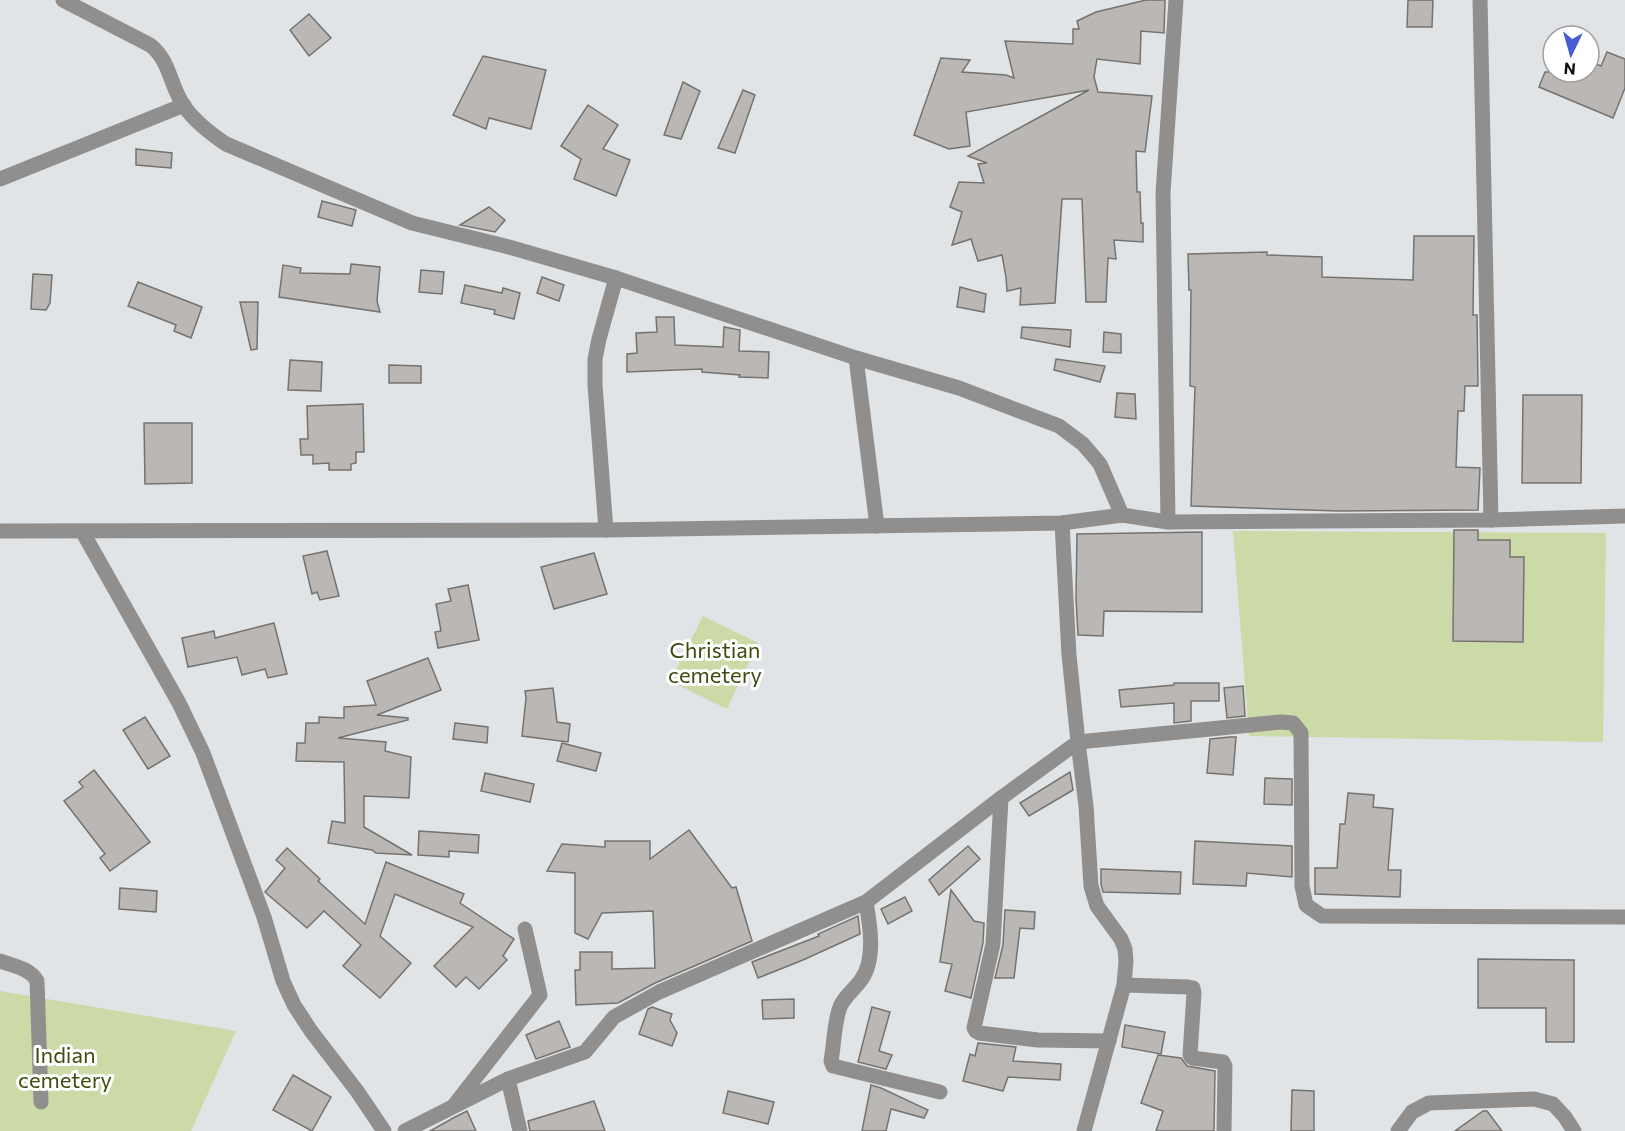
<svg xmlns="http://www.w3.org/2000/svg" width="1625" height="1131" font-family="Commissioner,sans-serif">
<style>
.green{fill:#cbdaa6}
.building{fill:#bab7b4;stroke:#757370;stroke-width:1.5}
.lines{fill:none;stroke-linecap:round;stroke-linejoin:round}
.minor{stroke:#908f8e;stroke-width:15}
.labels{text-anchor:middle;dominant-baseline:central;stroke-width:6;stroke-linejoin:round;paint-order:stroke}
.park-label{font-size:22px;fill:#3e4b0f;stroke:#fff}
</style>
<rect width="100%" height="100%" fill="#e1e4e7"/>
<g class="green">
<polygon points="1233,531 1606,533 1603,742 1249,736"/>
<polygon points="703,616 758,643 727,709 670,681"/>
<polygon points="0,991 236,1031 191,1131 0,1131"/>
</g>
<g class="building">
<polygon points="1146,0 1165,0 1164,33 1141,31 1140,64 1097,59 1094,77 1098,92 1152,96 1145,152 1136,151 1137,192 1140,192 1141,223 1143,223 1143,242 1114,240 1116,259 1108,258 1106,302 1086,302 1082,199 1062,199 1055,303 1020,305 1021,288 1007,291 1006,277 1002,255 978,261 971,239 952,245 962,212 950,207 959,182 984,183 978,164 987,163 968,156 1089,90 966,112 970,146 949,149 914,135 941,58 970,60 962,72 1006,75 1014,78 1005,41 1073,44 1073,29 1079,29 1077,21 1096,12"/>
<polygon points="1408,0 1433,0 1432,27 1407,27"/>
<polygon points="309,14 331,38 309,56 290,30"/>
<polygon points="1607,52 1625,59 1625,88 1613,118 1539,87 1545,72 1589,72 1589,61 1601,66"/>
<polygon points="483,56 546,70 531,129 489,118 486,129 453,115"/>
<polygon points="683,82 700,91 681,139 664,135"/>
<polygon points="743,90 755,95 735,153 718,148"/>
<polygon points="588,105 618,125 603,149 630,160 616,196 574,179 581,159 561,146"/>
<polygon points="136,149 172,153 171,168 136,165"/>
<polygon points="322,201 356,210 352,226 318,217"/>
<polygon points="489,207 505,220 495,232 460,225"/>
<polygon points="1414,236 1474,236 1473,315 1477,315 1478,386 1465,386 1464,411 1458,411 1456,467 1480,468 1478,510 1338,511 1191,506 1195,387 1190,386 1191,290 1189,290 1188,254 1267,252 1267,255 1322,257 1322,277 1413,280"/>
<polygon points="351,264 380,267 377,301 380,312 279,297 283,265 301,268 300,273 350,274"/>
<polygon points="421,270 444,272 442,294 419,292"/>
<polygon points="33,274 52,275 50,303 46,310 31,309"/>
<polygon points="542,277 564,285 559,301 537,293"/>
<polygon points="138,282 202,307 191,338 174,331 176,325 128,306"/>
<polygon points="465,285 502,293 503,288 520,293 514,319 494,314 495,310 461,303"/>
<polygon points="960,287 986,294 984,312 957,307"/>
<polygon points="240,302 258,302 257,349 251,350"/>
<polygon points="656,317 674,317 675,345 723,347 724,327 740,330 739,351 769,352 768,378 739,377 740,375 702,372 702,369 627,372 627,354 637,353 636,333 657,332"/>
<polygon points="1022,327 1071,330 1070,347 1021,338"/>
<polygon points="1104,332 1121,334 1121,353 1103,352"/>
<polygon points="1056,359 1105,366 1100,382 1054,370"/>
<polygon points="290,360 322,362 321,391 288,390"/>
<polygon points="389,365 421,366 421,383 389,383"/>
<polygon points="1117,393 1135,394 1136,419 1115,417"/>
<polygon points="1523,395 1582,395 1581,483 1522,483"/>
<polygon points="363,404 364,452 356,452 356,463 351,464 351,470 329,470 329,463 313,464 313,455 301,455 300,439 308,439 307,406"/>
<polygon points="144,423 192,423 192,483 145,484"/>
<polygon points="1454,530 1478,530 1478,540 1510,540 1510,557 1524,557 1523,642 1453,641"/>
<polygon points="1202,532 1202,612 1104,611 1103,636 1078,635 1076,598 1077,534"/>
<polygon points="327,551 339,596 320,600 317,592 312,594 303,556"/>
<polygon points="594,553 607,594 554,609 541,567"/>
<polygon points="468,585 479,640 438,648 435,632 441,631 436,604 451,601 448,589"/>
<polygon points="274,623 287,674 268,678 265,669 242,675 237,657 188,667 182,638 214,631 215,638"/>
<polygon points="428,658 441,690 377,715 408,718 408,720 338,738 386,742 385,751 411,757 409,798 364,796 364,827 412,855 376,853 372,850 328,843 332,821 345,823 344,762 296,761 297,743 305,743 306,723 319,723 319,717 344,718 344,707 376,705 367,681"/>
<polygon points="1174,683 1219,683 1219,701 1191,701 1191,721 1174,723 1174,703 1121,707 1119,690 1174,685"/>
<polygon points="1243,686 1245,716 1227,718 1224,688"/>
<polygon points="553,688 557,722 570,724 568,742 522,736 526,698 525,691"/>
<polygon points="145,717 170,756 148,769 123,730"/>
<polygon points="455,723 488,727 487,743 453,739"/>
<polygon points="1230,737 1236,737 1233,775 1207,773 1210,739"/>
<polygon points="562,743 601,753 596,771 557,761"/>
<polygon points="94,770 150,842 110,871 100,858 105,854 64,801 83,787 79,782"/>
<polygon points="1070,772 1073,790 1029,816 1020,803"/>
<polygon points="485,773 534,784 530,802 481,791"/>
<polygon points="1265,778 1292,779 1292,805 1264,804"/>
<polygon points="1348,793 1374,795 1373,807 1393,809 1388,870 1401,870 1400,897 1315,894 1315,868 1337,868 1340,824 1345,824"/>
<polygon points="689,830 732,888 736,887 752,941 655,983 618,1003 576,1005 575,970 580,970 580,952 612,952 612,969 655,968 653,911 602,913 588,939 575,933 575,873 547,871 562,844 605,847 605,841 650,841 650,859"/>
<polygon points="419,831 479,835 478,853 449,851 449,857 418,855"/>
<polygon points="1195,841 1292,846 1292,877 1247,873 1246,886 1193,884"/>
<polygon points="968,846 980,859 939,895 929,880"/>
<polygon points="287,848 320,879 318,881 365,924 386,862 464,894 460,903 514,939 503,956 507,960 479,989 466,977 456,987 434,966 473,927 395,894 380,936 411,963 380,998 343,966 361,945 324,911 307,928 266,893 265,892 285,868 276,860"/>
<polygon points="1101,869 1181,872 1180,894 1103,892 1101,884"/>
<polygon points="120,888 157,891 156,912 119,909"/>
<polygon points="951,890 974,921 984,923 983,943 971,998 945,991 952,964 940,962"/>
<polygon points="905,897 912,911 888,924 881,909"/>
<polygon points="1005,910 1035,912 1034,929 1020,928 1014,978 995,978 1003,945"/>
<polygon points="858,916 860,934 803,960 758,978 752,962 819,936 818,934"/>
<polygon points="1478,959 1574,960 1574,1042 1546,1042 1546,1008 1478,1008"/>
<polygon points="794,999 794,1018 763,1019 762,1000"/>
<polygon points="652,1007 672,1014 670,1020 677,1033 672,1046 639,1034 648,1009"/>
<polygon points="872,1007 890,1012 879,1051 892,1055 886,1069 858,1062"/>
<polygon points="559,1021 570,1047 536,1059 526,1035"/>
<polygon points="1125,1025 1165,1032 1161,1054 1122,1047"/>
<polygon points="978,1043 1016,1047 1013,1061 1061,1064 1060,1080 1008,1077 1003,1091 963,1081 970,1054 975,1056"/>
<polygon points="1158,1055 1181,1058 1187,1066 1215,1071 1214,1131 1156,1131 1163,1111 1141,1103"/>
<polygon points="293,1075 331,1097 312,1131 273,1110"/>
<polygon points="871,1085 881,1088 928,1110 924,1118 891,1109 886,1131 862,1131"/>
<polygon points="1292,1090 1314,1091 1314,1131 1291,1131"/>
<polygon points="728,1091 774,1102 768,1124 723,1113"/>
<polygon points="594,1101 605,1131 530,1131 528,1121"/>
<polygon points="467,1111 476,1131 430,1131 455,1117"/>
<polygon points="1483,1111 1487,1111 1502,1131 1455,1131"/>
</g>
<g class="lines">
<g class="minor">
<path d="M63 0 150 45C170 60 170 86 184 106 195 122 211 134 226 144L412 223 509 247 616 278 856 358 959 388 1059 426 1083 444 1100 464 1122 515"/>
<polyline points="1480,0 1491,520"/>
<polyline points="0,179 184,105"/>
<polyline points="856,358 877,526"/>
<polyline points="1168,522 1163,193 1176,0"/>
<polyline points="606,530 595,385 595,359 599,339 616,278"/>
<polyline points="0,531 606,530 1062,523 1122,515 1168,522 1491,520 1625,516"/>
<polyline points="82,531 179,703 203,753 264,917 283,981 294,1005 311,1031 357,1091 384,1131"/>
<polyline points="1001,798 993,944 974,1028 976,1031 979,1033 1038,1040 1109,1041"/>
<path d="M866 902C870 925 876 960 861 980 854 990 842 998 839 1010 834 1026 834 1044 831 1061L833 1066 940 1092"/>
<path d="M0 961C13 966 30 968 37 981L41 1102"/>
<polyline points="1124,985 1188,987 1193,988 1194,993 1190,1055 1192,1058 1223,1062 1225,1066 1224,1131"/>
<polyline points="508,1079 520,1131"/>
<polyline points="455,1104 540,995 525,929"/>
<polyline points="405,1131 508,1079 585,1052 614,1017 659,992 866,902 1001,798 1078,742 1069,655 1062,523"/>
<polyline points="1084,1131 1124,985 1126,961 1125,949 1121,939 1097,906 1091,886 1086,806 1078,742 1281,722 1293,723 1301,733 1302,886 1306,905 1322,916 1625,917"/>
<polyline points="1398,1131 1412,1112 1429,1103 1534,1099 1553,1104 1565,1117 1574,1131"/>
</g>
</g>
<g class="labels">
<g class="park-label">
<text x="715" y="649">Christian<tspan x="715" dy="25">cemetery</tspan></text>
<text x="65" y="1054">Indian<tspan x="65" dy="25">cemetery</tspan></text>
</g>
</g>
<g transform="translate(1571 54) rotate(185)"><circle r="28" fill="#ffffff" stroke="#9f9fa0" stroke-width="1.5"/>
<path d="M0-4.5L10 22L0 15L-10 22Z" fill="#475dd1"/>
<text y="-9" font-size="16" font-weight="bold" text-anchor="middle" fill="#0f1011">N</text>
</g>
</svg>
